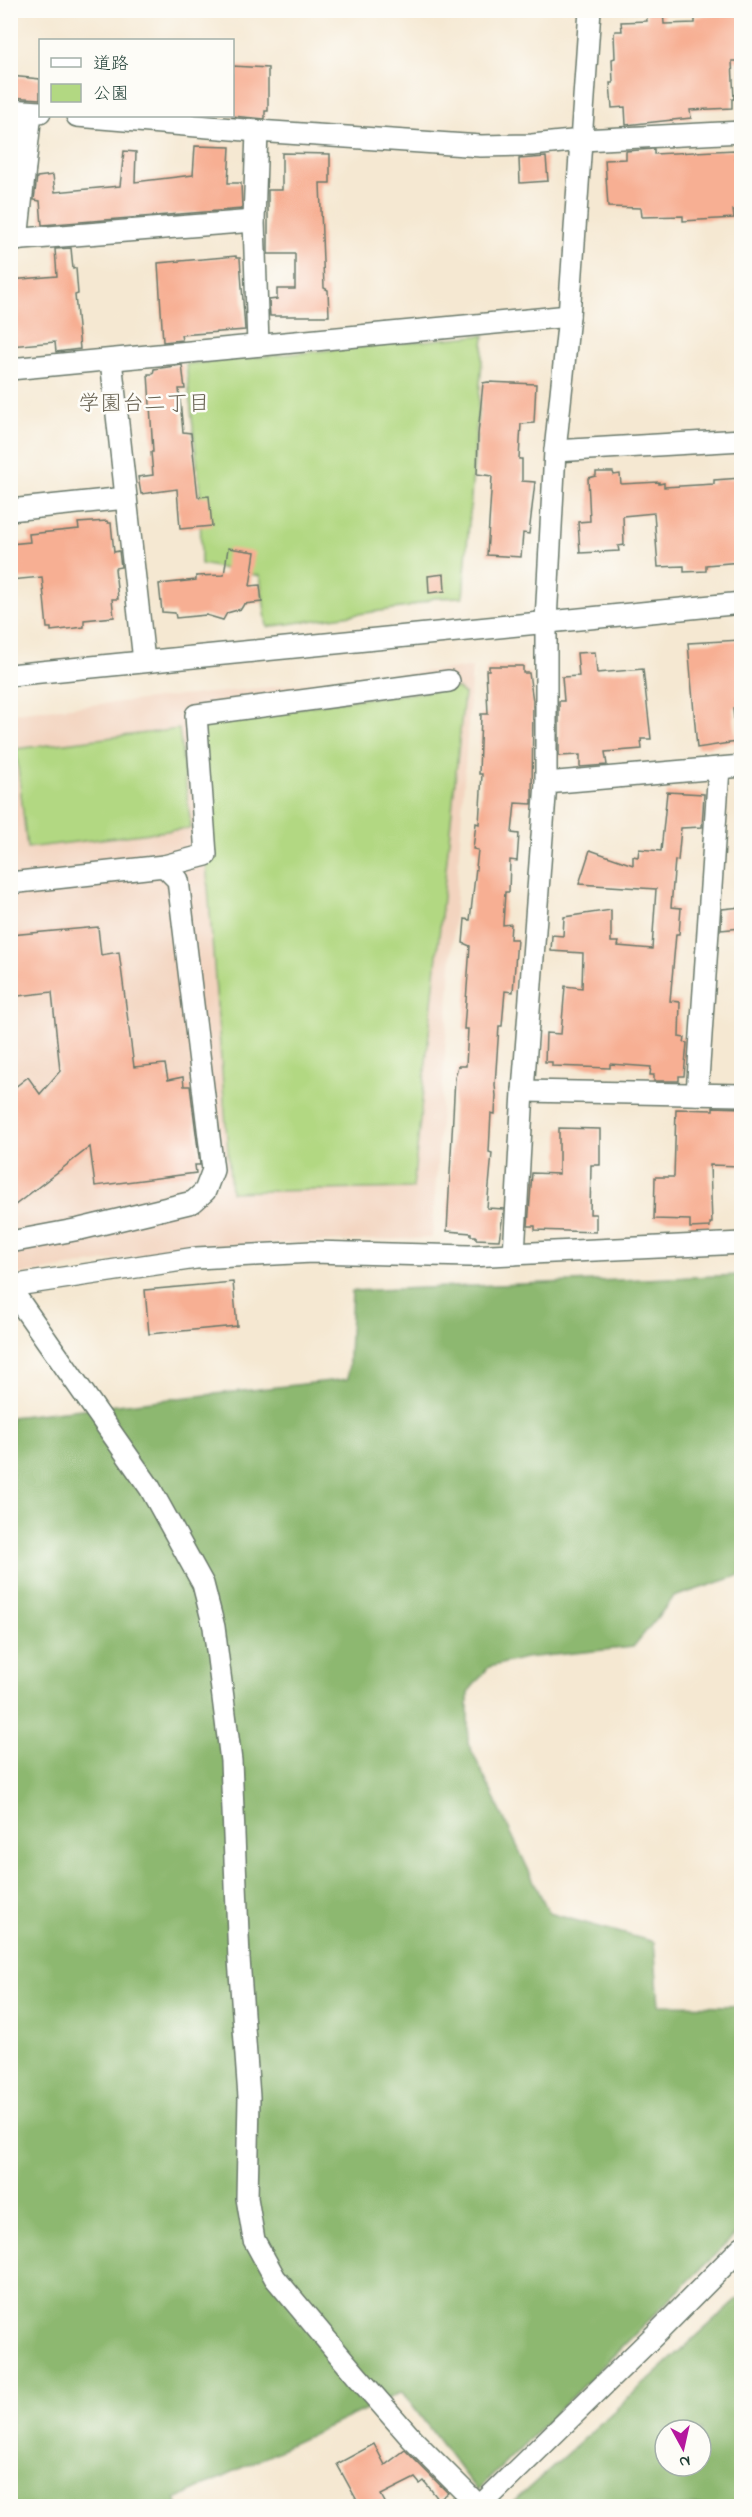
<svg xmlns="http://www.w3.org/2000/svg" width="752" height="2517" font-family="'Indie Flower','Klee One',sans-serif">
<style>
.built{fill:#f3d4bf}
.green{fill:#b2d882;stroke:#688a5b;stroke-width:1.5}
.forest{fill:#8db870;stroke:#567a52;stroke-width:1.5;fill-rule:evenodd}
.building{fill:#f7af93}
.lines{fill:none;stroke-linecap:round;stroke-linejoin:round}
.minor-casing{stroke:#6a796b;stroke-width:24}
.minor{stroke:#fff;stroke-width:21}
.labels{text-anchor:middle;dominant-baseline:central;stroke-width:5;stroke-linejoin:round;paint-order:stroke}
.neighbourhood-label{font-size:22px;fill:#6b6555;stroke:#fdfcf7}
</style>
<rect width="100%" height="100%" fill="#fdfcf7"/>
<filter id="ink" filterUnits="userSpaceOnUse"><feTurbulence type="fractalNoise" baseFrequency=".0167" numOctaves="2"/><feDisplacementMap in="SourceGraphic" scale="12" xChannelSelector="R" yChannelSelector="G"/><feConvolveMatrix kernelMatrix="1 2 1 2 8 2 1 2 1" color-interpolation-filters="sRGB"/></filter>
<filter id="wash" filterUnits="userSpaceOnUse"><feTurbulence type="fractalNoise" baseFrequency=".008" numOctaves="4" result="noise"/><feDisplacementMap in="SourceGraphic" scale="24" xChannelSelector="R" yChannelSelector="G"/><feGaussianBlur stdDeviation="1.35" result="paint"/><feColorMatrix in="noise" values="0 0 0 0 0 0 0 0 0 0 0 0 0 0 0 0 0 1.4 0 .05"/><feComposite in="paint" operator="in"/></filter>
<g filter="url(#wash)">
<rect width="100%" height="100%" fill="#f5e8d2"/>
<polygon class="built" points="472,667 432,1238 201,1246 11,1276 11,713"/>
<g class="green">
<polygon points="484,335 463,597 434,598 408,607 267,627 260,576 201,564 200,490 186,364"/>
<polygon points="457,688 464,694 413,1188 231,1192 196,727 333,702"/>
<polygon points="179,729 191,828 27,848 16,749"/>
</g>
<g class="forest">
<polygon points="741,1275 741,1575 674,1597 633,1647 525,1658 489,1667 468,1692 468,1743 549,1913 654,1942 659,2005 741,2006 741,2229 477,2491 402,2392 175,2499 179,2506 11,2506 11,1417 348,1379 352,1291"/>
<path d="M741 2296V2506H509ZM665 2430H701V2466H665Z"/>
</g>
<g id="blocks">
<g class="building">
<polygon points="646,10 663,10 664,24 695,23 695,17 714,15 713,10 741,10 741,61 732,61 734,99 732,99 732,108 690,110 691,118 626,125 625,107 612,108 610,83 613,83 612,59 615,58 614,34 615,31 622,31 621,22 647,21"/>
<polygon points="232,66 268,68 268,111 265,111 265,119 232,116"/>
<polygon points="10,76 40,79 40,99 10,97"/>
<polygon points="195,146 230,147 228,183 241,183 242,209 42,225 40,201 34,200 37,177 53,175 55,192 120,186 124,151 136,152 135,182 193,175"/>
<polygon points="654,149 654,154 735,150 737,181 741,181 741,210 733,210 734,218 683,221 683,216 642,217 641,208 608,207 605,160 626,159 626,151"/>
<polygon points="282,153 330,154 330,183 320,183 324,288 328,290 329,316 270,316 269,300 277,299 277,289 295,289 295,254 268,254 268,190 282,190"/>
<polygon points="546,157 548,181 520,183 519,159"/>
<polygon points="71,248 73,269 76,268 78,294 75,295 80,349 56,352 55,342 10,346 10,280 57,276 55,249"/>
<polygon points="236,256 236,258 240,258 245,330 181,335 182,340 163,342 158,263"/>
<polygon points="182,365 185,389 179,389 183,432 191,433 198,497 209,496 212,526 180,529 177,489 141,494 138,477 153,475 151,452 153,452 148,374 153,374 154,369"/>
<polygon points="488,382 536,384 534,423 521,424 519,459 522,459 522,481 535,482 529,534 523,533 521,557 487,555 492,476 477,474 478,434 483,383"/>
<polygon points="596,472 613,472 614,475 620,474 621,484 659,482 659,484 664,483 664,487 714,484 714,480 741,478 741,562 706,565 706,571 684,572 684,566 658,567 654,513 623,516 624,545 618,546 619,551 580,553 578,522 590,521 588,478 596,476"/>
<polygon points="107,521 108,523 111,523 114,552 119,551 121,567 115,568 118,599 112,599 114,617 84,620 84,627 51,631 51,628 47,628 42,577 10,580 10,544 30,542 29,534 79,529 78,523"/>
<polygon points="228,548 255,552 250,586 260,585 262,602 244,604 241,609 227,613 223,620 206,615 176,618 175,613 162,612 159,584 196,580 196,576 224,575"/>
<polygon points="444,574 445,591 429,593 428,576"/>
<polygon points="741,640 741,707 733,708 736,742 697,748 688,643"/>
<polygon points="595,652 597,673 643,669 651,739 641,739 642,749 605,752 607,765 580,767 580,755 559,756 559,701 564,701 562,677 579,676 577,653"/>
<polygon points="489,666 523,666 523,673 529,673 533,701 532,804 515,803 512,833 519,834 517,861 510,860 509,892 505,892 503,925 511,924 510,939 517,939 513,992 505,991 502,1026 499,1026 495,1085 496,1096 495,1114 491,1113 489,1152 492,1153 487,1208 504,1209 499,1240 476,1239 476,1236 471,1236 471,1233 447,1231 455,1077 458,1066 466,1066 468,1029 464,1029 470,946 463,943 465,919 470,920 478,850 473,849 476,823 479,824 482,774 479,774 481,714 488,714 486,670 489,670"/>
<polygon points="667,792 704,794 702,827 681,828 678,861 675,860 671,907 681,908 679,934 676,934 670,1001 680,1002 679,1037 685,1038 684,1042 687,1043 684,1076 679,1076 679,1081 654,1081 654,1075 650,1075 651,1067 610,1064 610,1068 552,1066 552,1062 545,1062 546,1033 561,1034 565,986 582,988 583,953 551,951 552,935 563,936 564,917 611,910 611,942 619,942 618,946 652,949 656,889 579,884 590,850 633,865 633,856 638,857 639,849 661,851"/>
<polygon points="741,907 741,928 721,930 722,909"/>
<polygon points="98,927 101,955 119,952 134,1067 165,1064 168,1080 183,1077 184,1086 190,1086 200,1165 195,1165 196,1173 95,1186 90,1147 10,1209 10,1091 28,1077 40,1094 60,1071 52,992 10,997 10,935"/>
<polygon points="713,1107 741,1108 741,1166 710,1165 712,1223 710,1223 710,1227 690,1228 690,1220 654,1219 655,1177 674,1177 676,1109 713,1110"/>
<polygon points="559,1128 600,1129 600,1165 591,1165 590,1214 596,1214 596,1232 535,1230 535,1226 528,1226 532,1173 559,1174"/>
<polygon points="233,1282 237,1326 149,1334 145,1290"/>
<polygon points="374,2444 385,2465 405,2450 448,2493 439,2500 424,2481 420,2484 415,2478 381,2495 387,2506 360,2506 337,2464"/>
</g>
</g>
</g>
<g filter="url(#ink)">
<use href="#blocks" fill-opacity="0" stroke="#6a796b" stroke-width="1.5"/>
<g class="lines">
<g class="minor-casing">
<g id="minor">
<polyline points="10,110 40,112"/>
<polyline points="77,116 257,131 481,146 532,145 582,140 742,132"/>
<polyline points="257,131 254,221 258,345"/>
<polyline points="10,240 254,221"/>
<polyline points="17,240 31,112"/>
<polyline points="111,360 144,661"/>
<polyline points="10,369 569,316"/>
<polyline points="555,451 742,440"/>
<polyline points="10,510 126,498"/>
<polyline points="10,675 742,603"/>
<polyline points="546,783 742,766"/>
<polyline points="164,866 206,855 196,715 449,681"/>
<polyline points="10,883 164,866 178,880 213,1170 205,1191 193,1202 80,1229 10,1242"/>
<polyline points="523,1091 742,1095"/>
<polyline points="697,1094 719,768"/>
<polyline points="514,1254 523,1091 546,783 546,621 555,451 569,316 590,10"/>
<polyline points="10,1286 196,1258 312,1252 469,1256 742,1243"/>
<polyline points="10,1288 150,1488 203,1584 214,1627 231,1761 239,1959 249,2097 247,2198 254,2240 275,2278 356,2375 412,2439 479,2506"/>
<polyline points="480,2506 661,2329 742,2247"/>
</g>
</g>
<use href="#minor" class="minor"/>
</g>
</g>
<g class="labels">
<g class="neighbourhood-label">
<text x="144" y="405">学園台二丁目</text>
</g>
</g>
<rect width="752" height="2517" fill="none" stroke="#fdfcf7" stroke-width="36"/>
<rect x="39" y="39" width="195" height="78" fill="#fdfcf7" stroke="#a4b0a9" stroke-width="1.5"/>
<rect x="51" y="58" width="30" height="9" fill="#ffffff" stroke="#a4b0a9" stroke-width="1.5"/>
<text x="93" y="69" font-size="18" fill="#1f3d34">道路</text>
<rect x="51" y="84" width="30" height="18" fill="#b2d882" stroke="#a4b0a9" stroke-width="1.5"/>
<text x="93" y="99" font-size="18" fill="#1f3d34">公園</text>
<g transform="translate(683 2448) rotate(172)"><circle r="28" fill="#fdfcf7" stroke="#a4b0a9" stroke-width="1.5"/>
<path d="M0-4.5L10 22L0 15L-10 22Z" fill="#b5179e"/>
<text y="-9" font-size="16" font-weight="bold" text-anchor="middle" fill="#1f3d34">N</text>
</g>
</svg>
